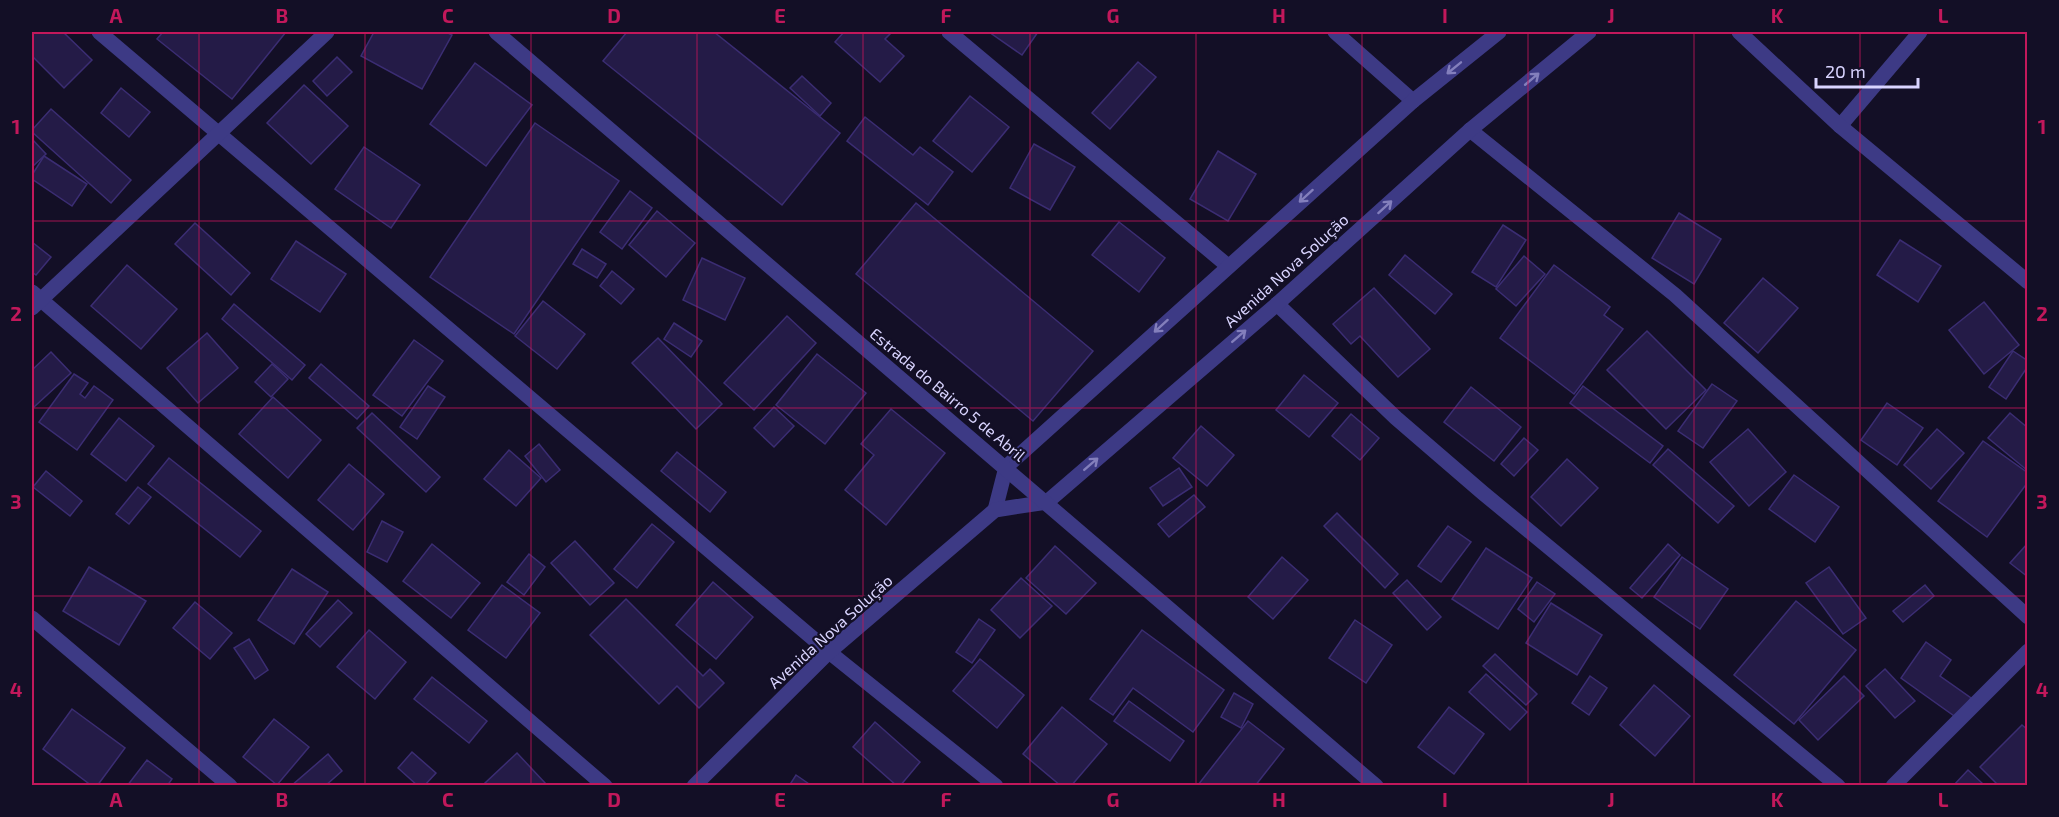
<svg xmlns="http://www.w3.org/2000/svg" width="2059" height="817" font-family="'Exo 2',sans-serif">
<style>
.building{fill:#241b47;stroke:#3b2d73;stroke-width:1.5}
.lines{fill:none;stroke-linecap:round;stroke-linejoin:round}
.service{stroke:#3d3a85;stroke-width:15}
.minor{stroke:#3d3a85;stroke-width:15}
.tertiary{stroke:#3d3a85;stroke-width:15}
.oneway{stroke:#837fbc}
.grid{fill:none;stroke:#c2185b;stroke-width:1.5;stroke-opacity:0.55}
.labels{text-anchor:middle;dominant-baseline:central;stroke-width:4.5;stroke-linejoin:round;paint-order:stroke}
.street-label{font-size:16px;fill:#d9d4ff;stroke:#130f26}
.neatline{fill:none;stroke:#c2185b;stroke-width:2}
.grid-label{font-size:20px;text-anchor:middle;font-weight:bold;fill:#c2185b}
</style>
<rect width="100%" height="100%" fill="#130f26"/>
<g class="building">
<polygon points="32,32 63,32 92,60 64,88 32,56"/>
<polygon points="163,32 286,32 232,99 157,39"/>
<polygon points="374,32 446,32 452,35 422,89 361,56"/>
<polygon points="627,32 714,32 840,133 782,205 603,61"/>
<polygon points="844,32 892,32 885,39 904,56 880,82 835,42"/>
<polygon points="989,32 1038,32 1022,55"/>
<polygon points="337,57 352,72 327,96 313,81"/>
<polygon points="1138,62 1156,77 1110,129 1092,113"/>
<polygon points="475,63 532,105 486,166 430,124"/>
<polygon points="802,76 831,103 820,116 790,88"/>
<polygon points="304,85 348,126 311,164 267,123"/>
<polygon points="121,88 150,112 129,137 101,113"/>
<polygon points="970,96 1009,127 972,172 933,141"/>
<polygon points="51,109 131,180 111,203 32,132 32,130"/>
<polygon points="865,117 913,155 920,147 953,172 928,205 847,141"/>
<polygon points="535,123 619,181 514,334 430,277"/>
<polygon points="32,139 46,154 32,167"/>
<polygon points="1034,144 1075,167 1050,210 1010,188"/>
<polygon points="364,147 420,185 391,228 335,189"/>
<polygon points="1218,151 1256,174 1228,221 1190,199"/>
<polygon points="44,156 87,184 72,206 32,179 32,175"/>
<polygon points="630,191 652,208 622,249 600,232"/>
<polygon points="916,203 1093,351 1033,421 856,274"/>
<polygon points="657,211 695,243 666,277 629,245"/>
<polygon points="1679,213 1721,239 1694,284 1652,258"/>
<polygon points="1119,222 1165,258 1139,292 1092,255"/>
<polygon points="195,223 250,273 231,295 175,244"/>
<polygon points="1503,225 1526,240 1496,287 1472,272"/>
<polygon points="1900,240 1941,266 1918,302 1877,275"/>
<polygon points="296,241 346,274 320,312 271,279"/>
<polygon points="32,242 51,257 36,275 32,272"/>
<polygon points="582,249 606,264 597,278 573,264"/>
<polygon points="1405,255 1452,294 1435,314 1389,275"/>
<polygon points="1524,256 1545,274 1516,306 1496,289"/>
<polygon points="702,258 745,278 725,320 683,300"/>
<polygon points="127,265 177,309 141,349 91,306"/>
<polygon points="1554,265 1610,307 1604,315 1623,329 1574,394 1500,338"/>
<polygon points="612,271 634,289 621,304 600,286"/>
<polygon points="1763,278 1798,308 1758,353 1724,323"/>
<polygon points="1374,288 1430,349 1398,377 1360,336 1351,344 1333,324"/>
<polygon points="543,301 585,334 557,369 515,336"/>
<polygon points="1984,302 2019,345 1984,374 1949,330"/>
<polygon points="234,304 305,365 292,380 222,319"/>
<polygon points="787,316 816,343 754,410 724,383"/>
<polygon points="674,323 702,341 691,357 664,339"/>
<polygon points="1647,331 1706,390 1666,429 1607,370"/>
<polygon points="207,333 238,368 198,403 167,368"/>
<polygon points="658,338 722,404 696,429 632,363"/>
<polygon points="414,340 443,361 402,416 373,395"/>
<polygon points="2013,351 2028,361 2028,366 2006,399 1989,387"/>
<polygon points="51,352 71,373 34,407 32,405 32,370"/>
<polygon points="817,354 866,393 825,444 776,405"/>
<polygon points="272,364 288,379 271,397 255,382"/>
<polygon points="321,364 369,406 357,419 309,378"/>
<polygon points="74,374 88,383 80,394 85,398 94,386 113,400 77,450 39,422"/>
<polygon points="1304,375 1338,403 1309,437 1276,410"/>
<polygon points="1712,384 1737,401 1703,448 1678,431"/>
<polygon points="428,386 445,397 417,439 400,427"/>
<polygon points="1583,386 1663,446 1650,463 1570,403"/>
<polygon points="1471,387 1521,427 1494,461 1444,422"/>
<polygon points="273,397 321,440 288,478 239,434"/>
<polygon points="1887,403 1923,428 1897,465 1861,440"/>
<polygon points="774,407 794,426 774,447 754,428"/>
<polygon points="891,409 945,453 886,525 845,490 874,455 861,444"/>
<polygon points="372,413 440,477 426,492 357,428"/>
<polygon points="2010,413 2028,428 2028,471 1988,438"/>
<polygon points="1351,414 1379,438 1360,460 1332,436"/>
<polygon points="119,418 154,446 126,481 91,454"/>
<polygon points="1201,426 1234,455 1207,486 1173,458"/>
<polygon points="1748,429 1786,472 1749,506 1710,462"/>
<polygon points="1937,429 1964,453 1931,489 1904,465"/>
<polygon points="1524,438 1538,450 1514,476 1501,464"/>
<polygon points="1983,441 2028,473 2028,482 1987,537 1938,501"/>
<polygon points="539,444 560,470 546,482 525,456"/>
<polygon points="1668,449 1734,506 1718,523 1653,465"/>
<polygon points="509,450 541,478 516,506 484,479"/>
<polygon points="677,452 726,492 710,512 661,471"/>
<polygon points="169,458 261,531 240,557 148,484"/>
<polygon points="1567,459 1598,488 1561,526 1531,497"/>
<polygon points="349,464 384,494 353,530 318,500"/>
<polygon points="1179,468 1192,487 1163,506 1150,488"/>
<polygon points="46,471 82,501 70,516 33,487"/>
<polygon points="1794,475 1839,507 1815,542 1769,509"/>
<polygon points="138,487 151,497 129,524 116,514"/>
<polygon points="1194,495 1205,507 1169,537 1158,524"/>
<polygon points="1337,513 1398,574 1385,588 1324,526"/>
<polygon points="382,521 403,532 387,562 367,552"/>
<polygon points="652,524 674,542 637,588 614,569"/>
<polygon points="1448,526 1471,542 1441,582 1418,566"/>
<polygon points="575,541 614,583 590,605 551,563"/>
<polygon points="2028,543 2028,577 2010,563"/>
<polygon points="432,544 480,583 451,618 403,581"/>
<polygon points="1668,544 1680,555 1642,598 1630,588"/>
<polygon points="1055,546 1096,583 1066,614 1026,578"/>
<polygon points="1486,548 1532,578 1498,629 1452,599"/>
<polygon points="529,554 545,567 524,595 507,582"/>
<polygon points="1282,557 1308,580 1273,619 1248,597"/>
<polygon points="1682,557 1728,589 1700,629 1654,597"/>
<polygon points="89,567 146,601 119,645 63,611"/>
<polygon points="1829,567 1866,618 1843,634 1806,583"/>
<polygon points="292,569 328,592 294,644 258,620"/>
<polygon points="1021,578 1052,606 1020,638 991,610"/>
<polygon points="1407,580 1441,617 1427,630 1393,593"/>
<polygon points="713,582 753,617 716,659 676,625"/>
<polygon points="1537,582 1555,594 1534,622 1518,609"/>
<polygon points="502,585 540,613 506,658 468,630"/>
<polygon points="1925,585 1934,596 1903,622 1893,611"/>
<polygon points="626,599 703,676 710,669 724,683 699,708 677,686 659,704 590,635"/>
<polygon points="338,600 352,613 320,647 306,634"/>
<polygon points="1796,601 1856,650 1794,724 1734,675"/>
<polygon points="195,602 232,633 210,659 173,628"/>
<polygon points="1551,603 1602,635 1577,675 1526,643"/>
<polygon points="979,619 995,630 972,663 956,652"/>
<polygon points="1355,620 1392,645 1366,683 1329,658"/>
<polygon points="369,630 406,662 375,699 337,667"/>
<polygon points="1142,630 1224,690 1193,732 1133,688 1113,715 1090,699"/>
<polygon points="249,639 268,670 255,679 234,648"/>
<polygon points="1926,642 1951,660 1940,676 1971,698 1957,718 1901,678"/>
<polygon points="1495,654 1537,694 1526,705 1483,666"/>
<polygon points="980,659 1024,695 997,728 953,691"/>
<polygon points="1885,669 1915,701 1895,718 1866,686"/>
<polygon points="1486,674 1527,712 1510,730 1469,692"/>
<polygon points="1590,676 1607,688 1589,715 1572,703"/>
<polygon points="1844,676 1864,696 1818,740 1799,720"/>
<polygon points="432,677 487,721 469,743 414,699"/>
<polygon points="1654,685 1690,716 1655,756 1620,725"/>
<polygon points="1234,693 1253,704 1241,728 1221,717"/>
<polygon points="1129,701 1184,741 1170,761 1114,721"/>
<polygon points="1062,707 1107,744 1071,786 1061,786 1023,754"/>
<polygon points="1449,707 1484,734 1454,774 1418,747"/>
<polygon points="72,709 125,748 97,786 92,786 43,749"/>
<polygon points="274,719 309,747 277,785 243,757"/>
<polygon points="1248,721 1284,749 1255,786 1198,785"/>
<polygon points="875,722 920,762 900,786 897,786 853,747"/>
<polygon points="2022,725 2028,730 2028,786 1999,786 1980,767"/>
<polygon points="412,752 436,773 424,786 418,786 398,768"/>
<polygon points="517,753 546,784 544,786 485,786 484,784"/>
<polygon points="328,754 342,771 325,786 291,786"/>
<polygon points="147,760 172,779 167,786 127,786"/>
<polygon points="1968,770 1982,783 1980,786 1953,786"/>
<polygon points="796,775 812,786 789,786"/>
</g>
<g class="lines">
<polyline class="service" points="1840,126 1920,32"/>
<g class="minor">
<polyline points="99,32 829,652 996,786"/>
<polyline points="949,32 1228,266"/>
<polyline points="1335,32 1413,101"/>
<polyline points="1739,32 1840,126 2028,282"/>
<polyline points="1470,130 1675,295 2028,617"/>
<polyline points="32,292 605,786"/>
<polyline points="1277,304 1396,418 1483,493 1838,786"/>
<polyline points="32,308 327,32"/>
<polyline points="995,510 1006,467 1413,101 1499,32"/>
<polyline points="32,618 230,786"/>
<polyline points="694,786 829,652 995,510 1047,502 1277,304 1470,130 1589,32"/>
<polyline points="1893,786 2028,651"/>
</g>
<polyline class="tertiary" points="496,32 1376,786"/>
</g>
<defs><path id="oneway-shaft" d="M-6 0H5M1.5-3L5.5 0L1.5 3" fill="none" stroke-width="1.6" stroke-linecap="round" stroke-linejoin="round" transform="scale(1.5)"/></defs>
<g class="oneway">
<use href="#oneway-shaft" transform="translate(1454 68) rotate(141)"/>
<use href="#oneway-shaft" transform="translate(1532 79) rotate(-40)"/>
<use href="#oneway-shaft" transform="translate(1306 196) rotate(138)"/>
<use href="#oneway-shaft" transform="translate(1385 207) rotate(-42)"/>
<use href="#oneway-shaft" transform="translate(1161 326) rotate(138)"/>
<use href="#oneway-shaft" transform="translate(1239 336) rotate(-41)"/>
<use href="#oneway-shaft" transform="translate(1091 464) rotate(-41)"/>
</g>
<path class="grid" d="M199 32V786M365 32V786M531 32V786M697 32V786M863 32V786M1030 32V786M1196 32V786M1362 32V786M1528 32V786M1694 32V786M1860 32V786M32 221H2028M32 408H2028M32 596H2028"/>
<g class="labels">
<g class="street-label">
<text transform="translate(1286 270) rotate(-42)">Avenida Nova Solução</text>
<text transform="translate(948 394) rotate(40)">Estrada do Bairro 5 de Abril</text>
<text transform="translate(830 631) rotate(-42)">Avenida Nova Solução</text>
</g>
</g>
<rect width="2059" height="817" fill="none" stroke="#130f26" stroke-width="66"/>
<path d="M1816 78v9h102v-9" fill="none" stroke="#d9d4ff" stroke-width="3"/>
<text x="1825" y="78" font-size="18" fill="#d9d4ff" stroke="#130f26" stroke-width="4.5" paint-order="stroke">20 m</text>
<rect x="33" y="33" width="1993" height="751" class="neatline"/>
<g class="grid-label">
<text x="116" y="23">A</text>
<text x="282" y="23">B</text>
<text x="448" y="23">C</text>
<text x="614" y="23">D</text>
<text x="780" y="23">E</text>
<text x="946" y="23">F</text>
<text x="1113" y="23">G</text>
<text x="1279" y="23">H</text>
<text x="1445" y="23">I</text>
<text x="1611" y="23">J</text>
<text x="1777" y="23">K</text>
<text x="1943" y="23">L</text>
<text x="16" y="134">1</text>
<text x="2042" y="134">1</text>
<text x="16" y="321">2</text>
<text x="2042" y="321">2</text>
<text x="16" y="509">3</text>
<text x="2042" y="509">3</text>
<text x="16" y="697">4</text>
<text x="2042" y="697">4</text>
<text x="116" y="807">A</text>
<text x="282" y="807">B</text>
<text x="448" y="807">C</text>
<text x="614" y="807">D</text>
<text x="780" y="807">E</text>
<text x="946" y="807">F</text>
<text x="1113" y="807">G</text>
<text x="1279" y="807">H</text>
<text x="1445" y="807">I</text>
<text x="1611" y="807">J</text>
<text x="1777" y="807">K</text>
<text x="1943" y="807">L</text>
</g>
</svg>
